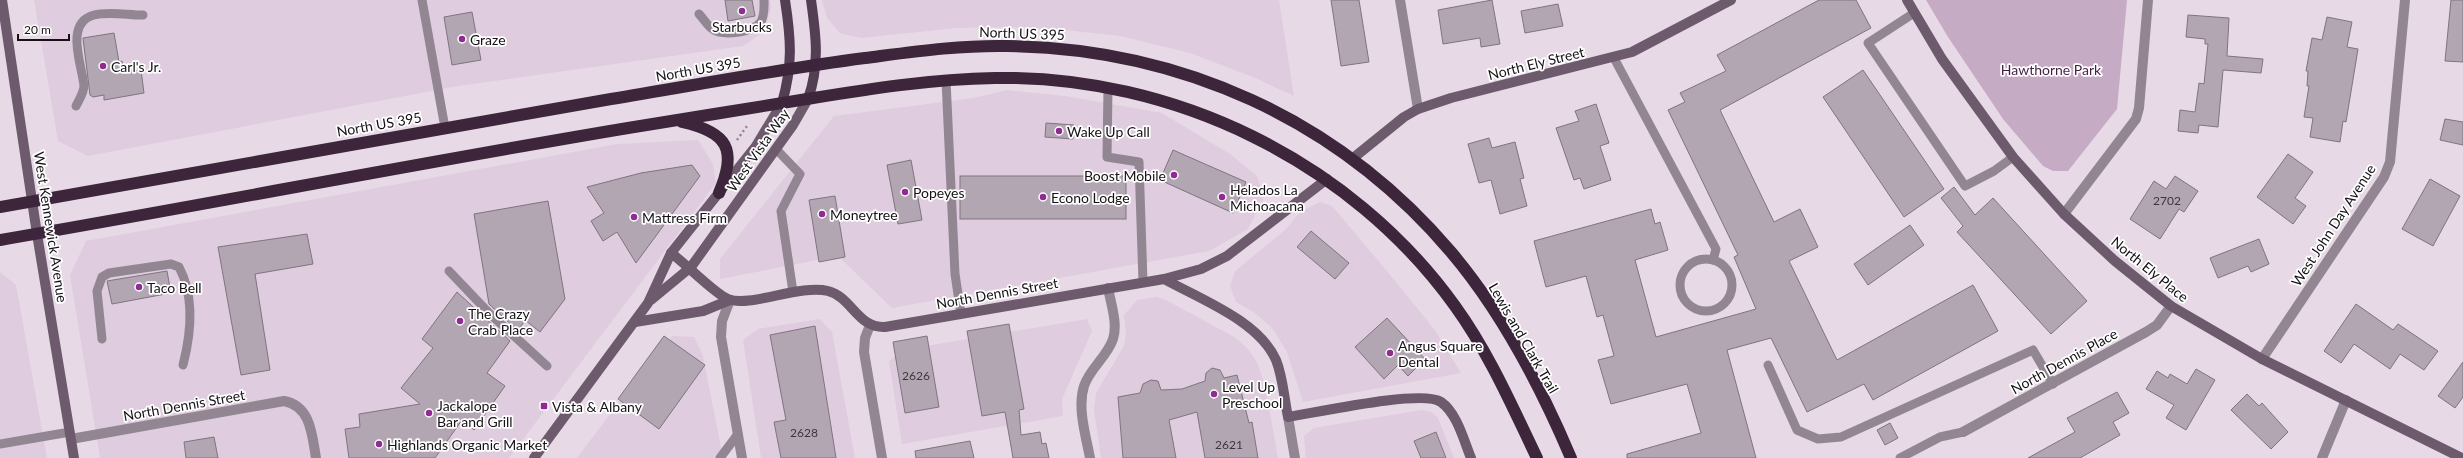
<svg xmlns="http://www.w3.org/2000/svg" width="2463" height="458" font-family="Lato,sans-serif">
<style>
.built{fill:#dfccde}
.green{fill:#c5abc4}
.building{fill:#b2a6b2;stroke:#80747f}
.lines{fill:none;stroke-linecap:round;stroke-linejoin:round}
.path{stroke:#8e858e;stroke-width:2.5;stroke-dasharray:2 3;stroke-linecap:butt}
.lane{stroke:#928692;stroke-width:9}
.street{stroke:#928692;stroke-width:10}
.secondary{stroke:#6d5b6d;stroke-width:10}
.primary{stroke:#533e53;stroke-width:10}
.highway{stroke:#3d253c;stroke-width:12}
.poi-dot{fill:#902b92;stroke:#fff;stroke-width:1.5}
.labels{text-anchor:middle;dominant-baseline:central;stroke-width:3.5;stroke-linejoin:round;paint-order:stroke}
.number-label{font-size:12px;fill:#3c363c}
.poi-label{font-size:14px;fill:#151115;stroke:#fff;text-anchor:start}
.street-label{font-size:14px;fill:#151115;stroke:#fff}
.park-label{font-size:14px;fill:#451f46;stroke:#fff}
</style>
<rect width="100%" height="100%" fill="#e7dae6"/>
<g class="built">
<polygon points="34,0 770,0 771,8 765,31 743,46 458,86 88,156 58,141"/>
<polygon points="822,0 1279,0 1294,96 1253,77 1190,53 1120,36 1055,29 1004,27 956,28 861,38 840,33 827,18"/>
<polygon points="1007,90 1065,96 1162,113 1230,154 1257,176 1264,197 1248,229 1209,251 892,308 838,256 720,279 720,259 834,116 974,98"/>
<polygon points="698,140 713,164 716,183 509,458 100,458 70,275 86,241 617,144"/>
<polygon points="1320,202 1332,206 1382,265 1434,329 1461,373 1303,402 1287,352 1273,329 1255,313 1236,302 1230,286 1235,271 1286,229 1300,212"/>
<polygon points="0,272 16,285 18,296 47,458 0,458"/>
<polygon points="1156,297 1166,300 1236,338 1247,348 1257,362 1265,385 1278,458 1101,458 1094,410 1096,393 1124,346 1126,334 1124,315 1137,300"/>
<polygon points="820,319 832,332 855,458 761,458 743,340 758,329"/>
<polygon points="1087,319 1092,331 1062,399 1063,416 902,444 889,361 902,350"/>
<polygon points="673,336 694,337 703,356 723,458 577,458 660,348"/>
<polygon points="1422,410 1431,412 1438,418 1454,458 1306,458 1304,436 1314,428"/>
</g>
<polygon class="green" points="1926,0 2127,0 2117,109 2068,171 2053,171 2043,166 2003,119 1948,37"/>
<g class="building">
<polygon points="725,0 752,0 755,16 728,21"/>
<polygon points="1331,0 1359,0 1369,62 1341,66"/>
<polygon points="1492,0 1500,44 1481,47 1480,38 1443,44 1438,10"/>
<polygon points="1819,0 1856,0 1871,28 1720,110 1774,222 1800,209 1818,247 1789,261 1837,360 1973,285 1998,331 1873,400 1864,384 1807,412 1771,338 1727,350 1756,458 1627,458 1627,454 1701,433 1687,384 1611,404 1598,360 1614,356 1603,315 1597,317 1586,276 1546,287 1534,241 1651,209 1655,224 1660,222 1668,250 1635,260 1656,337 1756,309 1734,257 1738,255 1668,110 1685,102 1680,93 1726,71 1717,55"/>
<polygon points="2451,0 2463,0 2463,62 2445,61"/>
<polygon points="1558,4 1563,26 1525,33 1521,11"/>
<polygon points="472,12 481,60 452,65 444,17"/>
<polygon points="2188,15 2229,18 2227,56 2263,59 2261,73 2223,70 2218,127 2199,125 2198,133 2178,131 2180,110 2195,112 2199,83 2204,84 2208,44 2205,44 2205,39 2186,37"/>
<polygon points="2327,17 2352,22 2347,47 2358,49 2346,122 2343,121 2340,142 2310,137 2313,118 2304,117 2309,86 2307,86 2308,71 2306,71 2312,38 2322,40"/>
<polygon points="114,33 119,62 122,61 124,72 141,70 144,93 104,100 104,95 93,97 90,95 83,38"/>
<polygon points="1863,70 1944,189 1904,217 1823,97"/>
<polygon points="1596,104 1609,143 1600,146 1611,180 1584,189 1580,178 1574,180 1556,128 1579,121 1575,111"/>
<polygon points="2445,119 2463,122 2463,145 2440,140"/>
<polygon points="1046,123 1074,125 1073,139 1045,137"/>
<polygon points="1489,138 1492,148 1515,142 1524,178 1520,179 1527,206 1500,214 1491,180 1479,183 1468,144"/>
<polygon points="1173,150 1246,182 1233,213 1160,180"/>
<polygon points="2288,154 2313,172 2295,198 2306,206 2293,224 2257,197"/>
<polygon points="911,160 922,220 898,224 887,165"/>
<polygon points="692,165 700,176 636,263 617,232 603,241 591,221 604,213 587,187 641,173"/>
<rect x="960" y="176" width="166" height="43"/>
<polygon points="2175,176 2198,191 2184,212 2179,209 2160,239 2130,219 2154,181 2166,189"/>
<polygon points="2430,179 2460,196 2433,246 2402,229"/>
<polygon points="1954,187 1975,215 1993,198 2087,301 2051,334 1957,232 1963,226 1941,198"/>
<polygon points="835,196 845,257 819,262 809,200"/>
<polygon points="548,201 565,299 540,332 525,320 518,331 489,304 474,214"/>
<polygon points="1910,225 1924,245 1868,285 1854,264"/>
<polygon points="1311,231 1349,263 1335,279 1297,247"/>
<polygon points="307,234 313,264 255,274 270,370 241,375 218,247"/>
<polygon points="2259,239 2269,264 2251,272 2248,266 2218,278 2210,258"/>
<polygon points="167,271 171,293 112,304 107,281"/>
<polygon points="457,292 510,341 487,373 505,386 474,430 462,420 435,458 349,458 345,429 360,427 359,414 420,404 401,388 433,348 422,339"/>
<polygon points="2356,304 2393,330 2398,324 2438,351 2424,370 2400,354 2390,369 2354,344 2341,363 2324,351"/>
<polygon points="1387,318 1425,359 1408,376 1398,365 1384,379 1355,347"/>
<polygon points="1009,324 1024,409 1019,410 1021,435 1040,432 1042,444 1046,443 1049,458 1013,458 1005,412 982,416 967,331"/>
<polygon points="815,326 836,458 781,458 774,422 786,420 770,335"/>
<polygon points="664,336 705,365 659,429 618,399"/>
<polygon points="927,336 939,407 905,413 893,342"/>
<polygon points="2463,362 2463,397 2455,408 2438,396"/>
<polygon points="1212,368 1220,370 1224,378 1237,375 1249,423 1252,422 1258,458 1205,458 1197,412 1169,420 1176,458 1123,458 1118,397 1140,393 1143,384 1151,380 1158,381 1161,390 1182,389 1205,381 1206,373"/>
<polygon points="2196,369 2215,380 2186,430 2166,418 2174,405 2146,389 2157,371 2168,378 2170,374 2187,384"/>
<polygon points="2117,392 2129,413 2113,422 2120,435 2080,458 2028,458 2075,432 2067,418"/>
<polygon points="2247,394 2259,406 2262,403 2288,432 2271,449 2231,410"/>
<polygon points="1890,423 1898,438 1885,445 1877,430"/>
<polygon points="1436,432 1446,458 1421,458 1414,441"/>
<polygon points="214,437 218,458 186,458 184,442"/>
<polygon points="970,441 974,458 916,458 915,451"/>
</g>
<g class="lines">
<polyline class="path" points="737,140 747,126"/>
<g class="lane">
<polyline points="422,0 445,128"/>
<polyline points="1914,13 1868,43 1965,186 1994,171 2013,157"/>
<path d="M699 14C704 19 708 27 714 30 722 34 731 33 739 32 761 28 765 22 764 0"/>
<polyline points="1614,58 1716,249 1713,260"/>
<polyline points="946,80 955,274 961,314"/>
<polyline points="1108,87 1107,157 1139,162 1143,282"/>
<path d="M76 106C79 100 84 92 84 86 82 65 64 23 94 15 108 11 128 15 143 15"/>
<polyline points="776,149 800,174 781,211 793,292"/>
<circle cx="1706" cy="285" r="26"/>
<polyline points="449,271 490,314 547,366"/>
<path d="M102 339 97 291 102 277 109 273 171 264 179 267C195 297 191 334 183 365"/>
<polyline points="1768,365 1797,430 1818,439 1841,437 2033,350 2053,384"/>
<polyline points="0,444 70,432"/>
<polyline points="720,458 738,434"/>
<polyline points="1900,458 1940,437 1963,432"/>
</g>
<g class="street">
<polyline points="1400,0 1418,109"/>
<polyline points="2064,214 2136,119 2139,108 2148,0"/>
<polyline points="730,300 722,321 721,337 742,458"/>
<polyline points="870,325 865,338 864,352 882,458"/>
<polyline points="2262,359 2384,177 2390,162 2405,0"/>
<polyline points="1288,417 1295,458"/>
<polyline points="1963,432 2146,332 2157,325 2171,306"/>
<path d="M71 439 284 401C311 406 312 435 316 458"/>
<path d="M1090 458C1086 436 1077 408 1084 386 1090 368 1107 357 1113 339 1118 324 1111 304 1108 288"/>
<polyline points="2322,458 2346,400"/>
</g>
<g class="secondary">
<polyline points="2,0 37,234 74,458"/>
<polyline points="1907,0 1942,59 2013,157 2064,214 2115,261 2171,306 2262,359 2462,458"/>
<polyline points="1352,159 1404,117 1418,109 1451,98 1632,52 1731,0"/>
<path d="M671 253C685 263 716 295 728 299 749 308 800 284 828 291 852 297 857 328 885 327L1164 279 1201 269 1227 256 1327 179"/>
<path d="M1164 279C1200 299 1259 321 1276 360 1283 377 1284 398 1288 417 1315 413 1422 389 1441 402 1457 413 1464 441 1471 458"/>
<polyline points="651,300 691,267 793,125 808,99"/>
<polyline points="635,322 703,311 730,300"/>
<polyline points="534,458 648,303 671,253 756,146 782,103"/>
</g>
<g class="primary">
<path d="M808 99C820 65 816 35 811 0"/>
<path d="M782 103C793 65 791 39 785 0"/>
</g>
<g class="highway">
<path d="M682 122C727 132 738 149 719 193"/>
<path d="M0 207C204 172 407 134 611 99 696 85 780 69 865 58 912 52 959 45 1007 46 1180 48 1338 119 1451 252 1502 312 1540 385 1571 458"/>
<path d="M0 240C210 204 418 163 628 128 688 118 747 109 807 99 869 89 931 79 995 78 1173 75 1351 161 1455 306 1489 353 1512 406 1537 458"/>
</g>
</g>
<g class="poi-dot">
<circle cx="742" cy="11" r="4"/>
<circle cx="462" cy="39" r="4"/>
<circle cx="103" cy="66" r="4"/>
<circle cx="1059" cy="131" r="4"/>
<circle cx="1174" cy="175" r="4"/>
<circle cx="905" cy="192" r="4"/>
<circle cx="1043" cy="197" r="4"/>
<circle cx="1222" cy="197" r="4"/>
<circle cx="822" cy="214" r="4"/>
<circle cx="634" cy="217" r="4"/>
<circle cx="139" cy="287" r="4"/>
<circle cx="460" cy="321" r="4"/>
<circle cx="1390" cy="353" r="4"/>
<circle cx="1214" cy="394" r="4"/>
<rect x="540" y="402" width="8" height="8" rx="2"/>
<circle cx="429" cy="413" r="4"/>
<circle cx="379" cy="444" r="4"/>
</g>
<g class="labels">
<g class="number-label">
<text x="2167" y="200">2702</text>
<text x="916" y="375">2626</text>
<text x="804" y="432">2628</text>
<text x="1229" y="444">2621</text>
</g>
<g class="poi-label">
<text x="742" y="26" text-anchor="middle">Starbucks</text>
<text x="470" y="39">Graze</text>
<text x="111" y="66">Carl's Jr.</text>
<text x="1067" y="131">Wake Up Call</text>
<text x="1166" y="175" text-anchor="end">Boost Mobile</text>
<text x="1230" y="189">Helados La<tspan x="1230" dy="16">Michoacana</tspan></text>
<text x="913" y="192">Popeyes</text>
<text x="1051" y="197">Econo Lodge</text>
<text x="830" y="214">Moneytree</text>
<text x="642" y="217">Mattress Firm</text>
<text x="147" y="287">Taco Bell</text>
<text x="468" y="313">The Crazy<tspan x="468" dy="16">Crab Place</tspan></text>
<text x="1398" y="345">Angus Square<tspan x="1398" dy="16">Dental</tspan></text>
<text x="1222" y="386">Level Up<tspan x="1222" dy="16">Preschool</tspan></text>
<text x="437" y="405">Jackalope<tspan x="437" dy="16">Bar and Grill</tspan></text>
<text x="552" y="406">Vista &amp; Albany</text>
<text x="387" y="444">Highlands Organic Market</text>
</g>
<g class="street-label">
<text transform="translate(1022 33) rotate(2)">North US 395</text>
<text transform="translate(1536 63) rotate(-14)">North Ely Street</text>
<text transform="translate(698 69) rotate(-10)">North US 395</text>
<text transform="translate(379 124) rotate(-10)">North US 395</text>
<text transform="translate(758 150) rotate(-55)">West Vista Way</text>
<text transform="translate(2333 225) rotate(-57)">West John Day Avenue</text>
<text transform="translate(51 227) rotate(81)">West Kennewick Avenue</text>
<text transform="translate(2150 269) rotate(39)">North Ely Place</text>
<text transform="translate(997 293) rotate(-10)">North Dennis Street</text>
<text transform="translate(1524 338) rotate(60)">Lewis and Clark Trail</text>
<text transform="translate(2064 361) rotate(-29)">North Dennis Place</text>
<text transform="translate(184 405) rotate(-10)">North Dennis Street</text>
</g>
<g class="park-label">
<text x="2051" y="69">Hawthorne Park</text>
</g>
</g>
<path d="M18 34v6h51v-6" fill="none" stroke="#151115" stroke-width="2"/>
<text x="24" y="34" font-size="12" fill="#151115" stroke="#ffffff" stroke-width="3" paint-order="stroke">20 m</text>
</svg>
